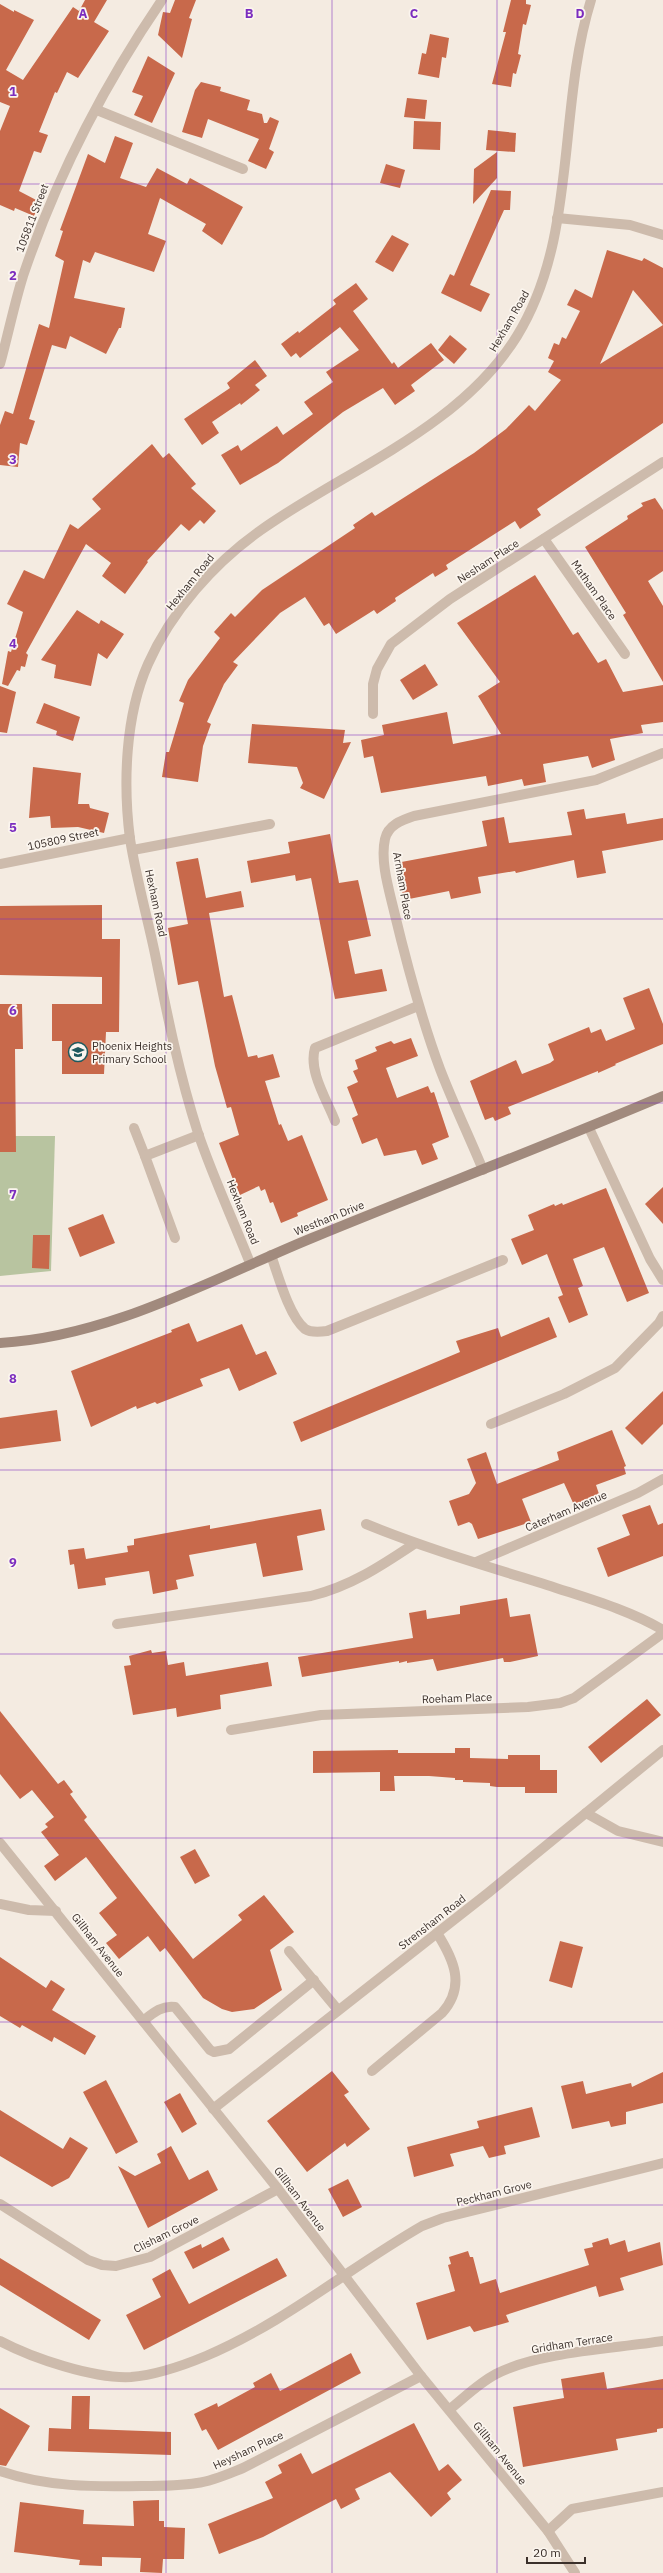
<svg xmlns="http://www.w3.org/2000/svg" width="663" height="2573" font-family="'IBM Plex Sans',sans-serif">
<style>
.green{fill:#b8c4a0}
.building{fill:#c8694b}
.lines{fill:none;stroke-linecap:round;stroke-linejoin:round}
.lane{stroke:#cdbbac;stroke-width:10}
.street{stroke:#cdbbac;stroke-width:10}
.secondary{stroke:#a18a7d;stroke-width:10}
.grid{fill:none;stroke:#7b2cbf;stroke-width:1;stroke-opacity:0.55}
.labels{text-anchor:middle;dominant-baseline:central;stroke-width:3.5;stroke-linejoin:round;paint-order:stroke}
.street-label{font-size:11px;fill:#3b302b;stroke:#fbf5ee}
.poi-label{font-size:11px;fill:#3b302b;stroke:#fbf5ee;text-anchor:start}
.grid-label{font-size:13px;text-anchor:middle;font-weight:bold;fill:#7b2cbf;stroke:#fbf5ee;stroke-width:3.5;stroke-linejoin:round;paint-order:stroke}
</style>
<rect width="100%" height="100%" fill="#f4ebe1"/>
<polygon class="green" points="0,1136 55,1136 51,1271 0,1276"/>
<g class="building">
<polygon points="85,0 107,0 94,22 109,31 78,78 67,72 57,93 55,92 39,132 48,135 41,153 34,151 19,191 40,202 34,216 15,208 14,211 0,205 0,131 10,106 0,102 0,4 14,12 14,10 34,20 6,70 23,80 73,7 79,11"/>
<polygon points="175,0 196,0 189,18 192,19 182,58 158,35 163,12 170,13"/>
<polygon points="511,0 526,0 526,4 531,5 526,25 523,24 518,54 521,55 516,74 513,73 511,87 492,84 506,32 503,32"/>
<polygon points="430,34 449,38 446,58 442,57 439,78 418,74 422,53 426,54"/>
<polygon points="148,56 175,73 152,123 134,115 143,96 132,92"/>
<polygon points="201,82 221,87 220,91 250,100 247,110 262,114 264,123 267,123 270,117 279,121 269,149 274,152 266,169 248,161 259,139 208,119 202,138 182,132 195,90"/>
<polygon points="407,98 427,100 425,119 404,117"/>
<polygon points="414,121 441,122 440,150 413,149"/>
<polygon points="488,130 516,133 515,152 486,150"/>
<polygon points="115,136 133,143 120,178 146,187 157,168 187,184 190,178 243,207 222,245 202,231 206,224 160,198 148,234 166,241 154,272 95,252 90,263 83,260 74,298 125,308 121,328 119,328 106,354 70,336 66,349 52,345 29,419 35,421 27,445 20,443 18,467 0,465 0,425 5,411 13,414 39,324 49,328 64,261 55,256 63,231 60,230 88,154 105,163"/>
<polygon points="497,152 497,178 473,204 474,169"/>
<polygon points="386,164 405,170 400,188 380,183"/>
<polygon points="491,190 511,191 510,210 504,210 470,285 490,294 481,312 441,293 450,274 454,276"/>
<polygon points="392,235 409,244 393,272 375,262"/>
<polygon points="607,250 642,261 644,258 663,268 663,325 633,290 600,364 663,325 663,423 537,509 541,515 520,529 515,521 446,565 448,569 435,577 433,573 395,598 396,601 377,614 374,610 336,634 329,623 324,626 305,597 280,613 233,662 238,665 224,684 207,722 211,724 203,746 198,782 162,777 166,752 169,752 184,703 179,701 188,680 220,638 214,632 231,613 235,617 262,590 355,528 353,525 372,512 375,516 474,453 506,429 529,405 535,411 561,380 548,372 554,361 548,358 554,343 559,345 562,337 566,339 580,311 567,305 575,289 592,298"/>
<polygon points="356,283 368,299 353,311 392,364 394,362 398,368 431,343 444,360 411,385 415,391 395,405 383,388 343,412 278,463 240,485 221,455 238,445 241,451 277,426 283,435 313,414 304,402 333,382 326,372 359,350 340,327 300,358 296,353 291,357 281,344 298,331 299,333 336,304 333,300"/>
<polygon points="450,335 467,349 454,364 438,350"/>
<polygon points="255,360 267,376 255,385 260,390 241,405 240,403 212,422 219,433 202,445 184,419 230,388 227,383"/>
<polygon points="152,444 163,458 169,453 196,484 191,488 216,511 204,524 200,520 189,531 181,524 147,561 148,562 125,594 102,576 111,563 86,544 26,653 28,655 25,667 21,666 20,671 17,670 8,686 2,684 8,651 11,652 23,612 7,604 24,570 44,579 70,524 78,529 101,509 92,499"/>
<polygon points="655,498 663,510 663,571 648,581 663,606 663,682 623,615 626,613 585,547 628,519 627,516 643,506 641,503"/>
<polygon points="535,575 573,635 578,632 598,663 606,659 623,692 663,685 663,722 641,725 643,733 610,739 615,760 592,768 588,756 543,764 546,782 524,786 522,779 488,786 486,776 381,793 373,756 364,758 361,740 384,735 382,725 447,712 453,744 501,734 478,696 500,682 457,623"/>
<polygon points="77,610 99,624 101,620 124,634 107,659 98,653 91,686 54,678 56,665 41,660"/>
<polygon points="425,664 438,685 413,700 400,680"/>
<polygon points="0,686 16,692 7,733 0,732"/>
<polygon points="44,703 80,717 73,741 56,735 57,731 36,723"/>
<polygon points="252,724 345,730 343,743 351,742 324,799 300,788 303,783 297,767 248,763"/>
<polygon points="33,767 81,773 78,804 89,804 90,808 109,813 104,833 78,827 51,828 50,816 29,818"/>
<polygon points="584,809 586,819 625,813 627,824 663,818 663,840 602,851 606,873 577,878 574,860 516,873 515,871 478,877 481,893 451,899 449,891 404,900 396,863 487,846 482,821 504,817 509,843 572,835 567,812"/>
<polygon points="330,834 339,883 358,880 371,936 348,941 355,974 382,969 387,991 335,999 311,878 296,881 295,875 251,883 247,861 290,853 288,842"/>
<polygon points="198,858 206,898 241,891 244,907 209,913 224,997 232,995 248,1057 257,1055 258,1058 273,1054 280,1077 265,1081 279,1125 281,1124 288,1141 302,1135 328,1200 297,1213 298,1216 281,1223 273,1202 270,1203 265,1189 261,1191 259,1186 240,1195 232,1177 219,1143 239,1135 231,1107 227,1108 215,1066 198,981 178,985 168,928 188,924 176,862"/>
<polygon points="102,905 102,939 120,939 119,1032 106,1032 104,1074 62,1074 62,1041 52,1041 52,1004 102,1004 102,977 0,975 0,906"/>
<polygon points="649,988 663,1024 663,1044 615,1064 616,1065 598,1073 598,1071 508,1107 511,1114 495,1121 493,1117 485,1120 470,1081 516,1060 522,1074 550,1063 554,1060 548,1044 589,1027 591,1033 601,1029 606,1041 635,1029 623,998"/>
<polygon points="0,1004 22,1004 23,1049 15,1049 16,1152 0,1152"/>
<polygon points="411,1038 418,1056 386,1068 397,1098 428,1086 431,1093 434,1092 449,1137 432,1144 438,1159 422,1165 416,1150 384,1156 377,1138 362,1144 352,1118 358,1115 347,1087 358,1082 353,1071 358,1069 355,1060 377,1051 375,1047 391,1041 394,1044"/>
<polygon points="663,1187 663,1224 645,1204"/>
<polygon points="606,1188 649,1293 627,1302 604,1247 573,1259 583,1286 578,1288 588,1315 569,1323 558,1297 563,1295 547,1254 522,1265 511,1239 534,1230 528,1215 554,1204 555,1206 562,1203 563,1205"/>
<polygon points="103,1214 115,1243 80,1257 68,1228"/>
<polygon points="33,1235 50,1235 49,1269 32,1268"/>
<polygon points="549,1317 557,1337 301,1442 293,1422 460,1352 456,1341 498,1328 501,1337"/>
<polygon points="189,1323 197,1342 242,1324 256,1355 266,1351 277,1374 239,1391 229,1368 200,1379 203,1386 157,1404 155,1402 137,1409 136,1406 91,1427 71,1371 172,1332 171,1330"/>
<polygon points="663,1391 663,1424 642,1445 625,1428"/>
<polygon points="57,1410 61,1441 0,1449 0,1418"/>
<polygon points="612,1430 626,1466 624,1467 626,1474 596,1485 599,1494 574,1505 564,1483 522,1499 531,1522 478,1539 472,1524 469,1522 458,1526 449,1501 469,1494 476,1483 467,1459 486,1452 497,1484 559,1460 557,1452"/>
<polygon points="650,1505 658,1525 663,1523 663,1556 608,1577 597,1548 630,1535 622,1515"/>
<polygon points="321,1509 325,1530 297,1536 303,1570 263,1577 256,1543 189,1555 194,1576 176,1580 178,1589 153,1594 149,1571 105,1578 106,1585 78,1589 74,1564 70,1565 68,1550 84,1548 86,1559 128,1552 127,1546 134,1545 134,1539 210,1525 210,1529"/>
<polygon points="507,1598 510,1617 530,1614 538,1656 510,1662 504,1662 503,1658 437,1671 433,1659 407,1663 407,1661 399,1663 399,1661 302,1677 298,1657 413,1638 409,1613 426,1610 427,1619 460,1614 460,1606"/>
<polygon points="151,1650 152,1653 166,1651 168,1665 184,1662 186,1676 268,1662 272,1686 220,1695 221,1709 177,1717 176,1708 133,1715 124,1666 131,1665 129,1656"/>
<polygon points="647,1699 661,1715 601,1763 588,1747"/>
<polygon points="0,1711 58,1784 64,1780 73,1792 70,1794 87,1817 84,1820 193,1959 242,1920 238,1915 264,1895 294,1932 270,1950 282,1990 254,2009 232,2012 222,2009 203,1998 165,1948 160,1952 148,1936 119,1959 106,1943 117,1935 99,1913 117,1898 86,1857 55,1881 44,1866 59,1855 41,1832 48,1827 45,1824 54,1817 32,1790 20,1799 0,1774"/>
<polygon points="455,1748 470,1748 470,1758 508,1759 508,1755 540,1755 540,1770 557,1770 557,1793 525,1793 525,1787 497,1787 490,1786 490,1783 463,1782 463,1780 455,1780 455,1778 429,1776 394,1776 395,1791 380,1791 380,1772 313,1773 313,1751 398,1750 398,1753 455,1753"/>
<polygon points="195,1849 210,1876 195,1884 180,1857"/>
<polygon points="560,1941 583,1947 572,1988 549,1981"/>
<polygon points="0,1957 46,1988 51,1980 65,1989 52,2010 96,2036 85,2055 54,2037 52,2042 22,2025 20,2028 0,2016"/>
<polygon points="332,2071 349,2092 344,2095 370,2129 347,2147 345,2143 307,2172 267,2121"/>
<polygon points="663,2072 663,2103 626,2112 626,2124 611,2127 609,2121 572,2129 561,2086 583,2081 586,2094 631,2083 632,2087"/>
<polygon points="106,2080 138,2142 116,2154 83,2092"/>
<polygon points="180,2093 197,2124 182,2133 164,2102"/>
<polygon points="532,2107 540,2137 504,2146 506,2154 489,2158 483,2146 450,2154 454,2166 414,2177 407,2147 479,2128 477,2121"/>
<polygon points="0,2110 63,2149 70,2137 88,2148 69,2178 52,2187 0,2156"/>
<polygon points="171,2146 189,2180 208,2170 218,2190 148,2228 118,2166 135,2176 161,2163 157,2154"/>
<polygon points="348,2179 362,2207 343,2217 328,2189"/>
<polygon points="223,2237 230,2250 193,2269 184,2252 201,2244 202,2248"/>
<polygon points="608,2238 610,2245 625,2240 628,2252 660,2242 663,2265 620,2278 624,2290 599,2297 596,2286 506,2315 509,2322 474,2332 470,2326 427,2340 416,2303 455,2291 448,2265 451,2264 449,2257 468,2251 470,2257 473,2257 480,2284 496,2279 500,2293 589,2265 584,2249 593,2247 592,2243"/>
<polygon points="0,2258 101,2320 89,2340 0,2285"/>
<polygon points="277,2258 287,2276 144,2350 126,2315 161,2297 152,2279 170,2269 189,2304"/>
<polygon points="351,2353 361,2373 218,2450 206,2429 202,2431 194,2414 217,2403 218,2407 255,2387 253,2383 271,2373 280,2391"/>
<polygon points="604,2372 607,2389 663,2379 663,2428 657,2429 657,2432 616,2439 618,2450 523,2467 513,2407 564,2398 561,2379"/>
<polygon points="72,2396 90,2396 89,2429 171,2432 171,2455 48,2451 49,2428 71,2429"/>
<polygon points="0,2408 30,2426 6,2466 0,2465"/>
<polygon points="414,2423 439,2471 448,2464 462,2480 447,2493 451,2499 431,2517 390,2472 355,2489 360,2499 341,2509 336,2499 263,2537 219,2554 208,2524 273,2498 265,2482 282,2473 278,2465 301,2453 312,2474"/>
<polygon points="159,2500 159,2521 164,2521 164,2527 185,2528 184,2559 163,2559 162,2573 140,2572 141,2558 102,2557 102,2566 79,2565 80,2560 14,2552 20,2502 84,2510 83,2524 134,2526 133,2501"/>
</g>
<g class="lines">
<g class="lane">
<path d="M335 1121C327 1100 308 1071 315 1048L418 1006"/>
<polyline points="134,1128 145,1156"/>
<polyline points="175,1238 145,1156 199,1135"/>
<path d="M271 1255C278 1275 289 1316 305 1329 311 1333 320 1332 327 1331L503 1260"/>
<polyline points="289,1951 338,2010"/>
<path d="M143 2021C153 2013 162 2005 175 2007L210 2050 214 2052 229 2049 314 1980"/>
<path d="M372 2071 442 2013C466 1986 454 1960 437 1933"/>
<polyline points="548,2531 572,2509 663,2492"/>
</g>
<g class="street">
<polyline points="97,110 243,169"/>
<polyline points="557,218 630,225 663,235"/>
<path d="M0 364C8 335 14 305 23 276 56 178 104 85 162 0"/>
<polyline points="544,539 625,654"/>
<polyline points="373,714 373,684 377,669 391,644 450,599 663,462"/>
<polyline points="133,850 270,824"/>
<polyline points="0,864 130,838"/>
<polyline points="589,1128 650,1259 663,1280"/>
<path d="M483 1170C469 1136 453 1103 440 1069 421 1018 407 965 394 911 389 890 380 861 385 839 388 825 402 820 414 816L596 780 663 753"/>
<path d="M250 1263C233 1220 213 1177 198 1133 179 1074 167 1014 155 954 147 916 136 877 130 839 123 784 125 716 148 664 171 612 214 563 261 530 347 469 459 429 517 336 578 237 557 109 591 0"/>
<polyline points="491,1424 564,1394 615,1368 659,1323 663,1316"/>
<path d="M366 1524C425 1548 486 1566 547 1585 586 1598 627 1609 663 1630"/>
<polyline points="476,1562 638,1493 663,1479"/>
<path d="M117 1624 311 1596C351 1586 381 1566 414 1544"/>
<polyline points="231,1730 321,1715 528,1707 560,1703 574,1698 663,1633"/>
<polyline points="586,1813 618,1831 663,1842"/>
<polyline points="0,1843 278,2189 421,2376 548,2531 575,2573"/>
<polyline points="0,1904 29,1910 56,1911"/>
<polyline points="213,2109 488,1893 663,1750"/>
<polyline points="0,2204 88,2260 102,2265 116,2266 150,2257 278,2189"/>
<path d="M0 2341C32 2358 94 2379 131 2377 157 2375 182 2366 206 2356 284 2323 349 2268 422 2226L443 2218 663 2163"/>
<path d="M450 2409C465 2397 479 2383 496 2374 541 2351 613 2349 663 2341"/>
<path d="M0 2471C46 2487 94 2487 142 2486 160 2486 179 2486 197 2483 213 2481 228 2474 243 2468L421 2376"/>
</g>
<path class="secondary" d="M0 1343C110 1337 212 1279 312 1238 429 1190 547 1145 663 1096"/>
</g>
<path class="grid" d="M166 0V2573M332 0V2573M497 0V2573M0 184H663M0 368H663M0 551H663M0 735H663M0 919H663M0 1103H663M0 1286H663M0 1470H663M0 1654H663M0 1838H663M0 2022H663M0 2205H663M0 2389H663"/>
<defs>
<g id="school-ring" transform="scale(1)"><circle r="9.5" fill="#fbf5ee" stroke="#1f5a5e" stroke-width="1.5"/><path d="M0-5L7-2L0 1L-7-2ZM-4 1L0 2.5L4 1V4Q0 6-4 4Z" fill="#1f5a5e"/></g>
</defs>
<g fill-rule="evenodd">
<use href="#school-ring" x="78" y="1052"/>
</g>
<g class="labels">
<g class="street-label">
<text transform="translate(32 218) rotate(-69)">105811 Street</text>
<text transform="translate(509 321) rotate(-60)">Hexham Road</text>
<text transform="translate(488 561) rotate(-33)">Nesham Place</text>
<text transform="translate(190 582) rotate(-51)">Hexham Road</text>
<text transform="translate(594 590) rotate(55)">Matham Place</text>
<text transform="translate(63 839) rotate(-12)">105809 Street</text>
<text transform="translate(403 886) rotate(80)">Arnham Place</text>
<text transform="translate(156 903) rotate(78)">Hexham Road</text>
<text transform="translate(243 1212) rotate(68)">Hexham Road</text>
<text transform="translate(329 1218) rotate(-22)">Westham Drive</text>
<text transform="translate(566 1511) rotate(-23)">Caterham Avenue</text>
<text transform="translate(457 1698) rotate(-2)">Roeham Place</text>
<text transform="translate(432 1922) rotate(-38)">Strensham Road</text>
<text transform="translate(98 1945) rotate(52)">Gillham Avenue</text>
<text transform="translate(494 2193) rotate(-14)">Peckham Grove</text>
<text transform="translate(300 2199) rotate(53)">Gillham Avenue</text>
<text transform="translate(166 2234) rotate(-26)">Clisham Grove</text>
<text transform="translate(572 2343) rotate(-9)">Gridham Terrace</text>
<text transform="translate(248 2450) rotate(-25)">Heysham Place</text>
<text transform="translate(500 2453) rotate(51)">Gillham Avenue</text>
</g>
<g class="poi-label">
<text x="92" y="1046">Phoenix Heights<tspan x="92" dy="13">Primary School</tspan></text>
</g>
</g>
<g class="grid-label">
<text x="83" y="18">A</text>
<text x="249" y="18">B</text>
<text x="414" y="18">C</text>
<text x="580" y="18">D</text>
<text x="13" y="96">1</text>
<text x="13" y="280">2</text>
<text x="13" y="464">3</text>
<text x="13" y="648">4</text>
<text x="13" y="832">5</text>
<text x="13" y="1015">6</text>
<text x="13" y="1199">7</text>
<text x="13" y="1383">8</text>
<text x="13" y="1567">9</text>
</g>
<path d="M527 2557v6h58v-6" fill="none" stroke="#3b302b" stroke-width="2"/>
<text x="533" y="2557" font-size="12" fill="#3b302b" stroke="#fbf5ee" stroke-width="3" paint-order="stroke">20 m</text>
</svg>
